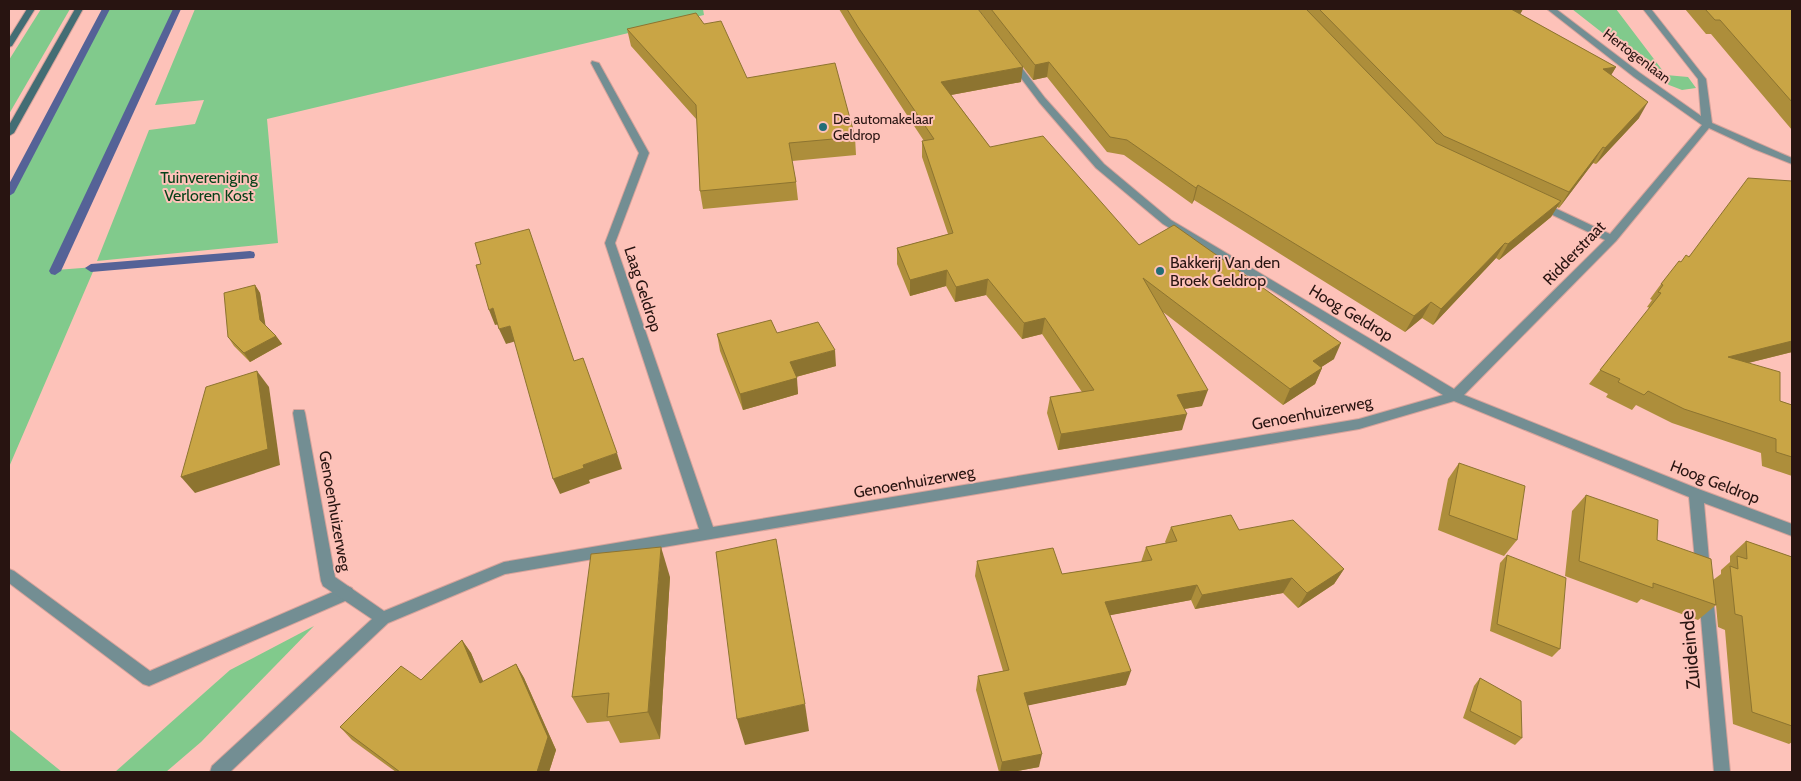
<svg xmlns="http://www.w3.org/2000/svg" width="1801" height="781" font-family="Cabin,sans-serif">
<style>
.green{fill:#81ca8c}
.lines{fill:none;stroke-linecap:round;stroke-linejoin:round}
.stream{fill:#556297;fill-rule:evenodd}
.service-casing{stroke:#d7a39b;stroke-width:2}
.minor-casing{stroke:#d7a39b;stroke-width:2}
.secondary-casing{stroke:#d7a39b;stroke-width:2}
.service{fill:#738e93;fill-rule:evenodd}
.minor{fill:#738e93;fill-rule:evenodd}
.secondary{fill:#436d74;fill-rule:evenodd}
.wall{fill:#ad8e3b}
.shaded-wall{fill:#8d7430}
.building{fill:#c9a545;stroke:#8d7430}
.poi-dot{fill:#236d77;stroke:#fdc2b9;stroke-width:2}
.labels{text-anchor:middle;dominant-baseline:central;stroke-width:4;stroke-linejoin:round;paint-order:stroke}
.far-street-label{font-size:14px;fill:#281411;stroke:#fdc2b9}
.far-poi-label{font-size:14px;fill:#281411;stroke:#fdc2b9;text-anchor:start}
.park-label{font-size:16px;fill:#064219;stroke:#fdc2b9}
.street-label{font-size:16px;fill:#281411;stroke:#fdc2b9}
.poi-label{font-size:16px;fill:#281411;stroke:#fdc2b9;text-anchor:start}
.near-street-label{font-size:19px;fill:#281411;stroke:#fdc2b9}
</style>
<rect width="100%" height="100%" fill="#fdc2b9"/>
<g class="green">
<polygon points="41,9 70,9 9,114 9,60"/>
<polygon points="103,9 174,9 56,270 95,267 9,467 9,187"/>
<polygon points="195,9 703,9 704,15 267,119 278,243 97,261 149,130 195,124 204,100 155,105"/>
<polygon points="1572,9 1616,9 1666,75 1688,77 1696,88 1682,90 1669,85"/>
<polygon points="314,626 201,742 166,772 115,772 230,670"/>
<polygon points="9,729 62,772 9,772"/>
</g>
<g class="lines">
<g class="stream">
<polygon points="102,9 110,9 14,193 9,196 9,184"/>
<polygon points="173,9 181,9 61,271 55,275 51,274 49,271"/>
<polygon points="250,251 254,252 255,255 254,258 91,272 85,268 91,264"/>
</g>
<g class="service-casing">
<polygon id="service" points="9,569 14,571 150,671 342,588 347,586 352,588 354,593 352,598 149,686 143,684 9,583"/>
</g>
<g class="minor-casing">
<g id="minor">
<polygon points="1547,9 1556,9 1640,73 1701,116 1698,79 1643,9 1651,9 1706,79 1712,123 1792,158 1792,164 1754,149 1709,128 1616,241 1464,395 1701,490 1792,524 1792,536 1704,503 1710,571 1708,575 1703,577 1698,575 1696,571 1689,497 1454,401 1359,429 505,574 388,623 230,772 210,772 212,766 372,619 323,586 321,581 293,413 294,410 304,410 305,413 335,577 384,611 504,562 699,529 605,243 639,153 591,63 592,61 599,63 649,153 615,243 713,527 1359,419 1443,395 1163,224 1096,168 1039,102 1009,62 1013,59 1016,60 1045,98 1104,164 1171,220 1454,389 1605,240 1536,207 1535,205 1536,203 1544,203 1610,234 1702,125 1634,77"/>
<polygon points="1706,588 1711,590 1713,595 1730,772 1714,772 1699,595 1701,590"/>
</g>
</g>
<g class="secondary-casing">
<g id="secondary">
<polygon points="27,9 35,9 12,46 9,47 9,38"/>
<polygon points="75,9 83,9 14,133 9,136 9,125"/>
</g>
</g>
<use href="#service" class="service"/>
<use href="#minor" class="minor"/>
<use href="#secondary" class="secondary"/>
</g>
<g class="wall">
<polygon points="839,9 978,9 1021,82 951,95 990,147 1139,245 1334,359 1321,367 1322,368 1315,384 1283,405 1163,312 1202,406 1184,409 1182,430 1058,450 1047,413 1050,397 1082,392 1042,334 1022,339 986,295 955,302 946,286 910,296 897,264 897,248 948,234 922,157 922,141 924,141 859,42"/>
<polygon points="978,9 1523,9 1520,14 1616,67 1611,75 1639,118 1596,164 1593,163 1559,208 1557,207 1551,217 1499,260 1496,258 1433,325 1422,318 1405,332 1194,200 1192,204 1124,155 1107,152 1047,77 1033,80"/>
<polygon points="1685,9 1792,9 1792,130 1711,34 1706,34"/>
<polygon points="627,29 747,78 855,137 856,155 792,161 796,182 798,200 703,209 700,191 697,120 631,46"/>
<polygon points="1792,181 1792,352 1748,363 1780,401 1792,405 1792,476 1762,466 1761,453 1672,423 1636,405 1632,410 1606,397 1608,394 1589,384 1650,308 1647,307 1652,300 1650,299 1661,284 1681,262"/>
<polygon points="255,285 260,293 265,325 276,336 282,344 250,362 234,346 228,337"/>
<polygon points="777,333 836,366 796,377 798,394 743,410 720,351 717,334"/>
<polygon points="1459,463 1517,540 1504,556 1438,530 1448,479"/>
<polygon points="1586,495 1657,540 1713,580 1721,574 1721,570 1730,562 1730,556 1746,541 1792,557 1792,742 1789,744 1733,724 1725,630 1718,627 1716,605 1698,620 1641,599 1637,603 1565,576 1572,511"/>
<polygon points="1171,527 1239,530 1344,569 1334,584 1298,608 1283,593 1195,609 1191,600 1110,615 1126,685 1028,705 1039,767 1012,772 999,772 976,690 978,676 1003,671 975,576 977,561 1062,574 1141,562 1146,547 1166,543 1165,542"/>
<polygon points="1507,555 1560,649 1552,657 1490,631 1500,563"/>
<polygon points="670,577 660,739 620,743 609,721 587,723 572,697"/>
<polygon points="462,640 471,653 483,682 516,664 524,678 556,750 549,772 396,772 352,740 340,727 421,680"/>
<polygon points="1480,678 1522,738 1515,745 1463,718 1474,686"/>
</g>
<g class="shaded-wall">
<polygon points="1511,9 1523,9 1516,22"/>
<polygon points="1049,62 1047,77 1033,80 1035,65"/>
<polygon points="1023,67 1021,82 940,97 941,82"/>
<polygon points="1616,67 1607,82 1603,69"/>
<polygon points="1648,102 1639,118 1596,164 1605,148"/>
<polygon points="1603,147 1593,163 1559,208 1569,192"/>
<polygon points="1198,185 1194,200 1192,204 1196,188"/>
<polygon points="1561,201 1551,217 1499,260 1508,244"/>
<polygon points="1505,243 1496,258 1433,325 1441,309"/>
<polygon points="947,270 946,286 910,296 910,280"/>
<polygon points="988,279 986,295 955,302 956,287"/>
<polygon points="255,285 260,293 266,328 260,320"/>
<polygon points="1431,302 1422,318 1405,332 1414,316"/>
<polygon points="493,308 500,324 495,325 489,310"/>
<polygon points="1045,318 1042,334 1022,339 1024,323"/>
<polygon points="510,326 516,341 506,344 499,329"/>
<polygon points="276,336 282,344 250,362 244,353"/>
<polygon points="1792,341 1792,352 1716,371 1728,357"/>
<polygon points="1341,343 1334,359 1306,377 1313,361"/>
<polygon points="835,350 836,366 792,378 790,362"/>
<polygon points="1322,368 1315,384 1283,405 1290,389"/>
<polygon points="257,371 269,387 280,465 195,493 181,477"/>
<polygon points="797,378 798,394 743,410 740,394"/>
<polygon points="1208,390 1202,406 1172,411 1177,395"/>
<polygon points="1187,414 1182,430 1058,450 1061,434"/>
<polygon points="617,453 622,469 589,480 590,483 560,494 553,479 583,465"/>
<polygon points="661,547 670,577 660,739 648,712"/>
<polygon points="1344,569 1334,584 1298,608 1307,593"/>
<polygon points="1292,578 1283,593 1195,609 1202,595"/>
<polygon points="1197,585 1191,600 1101,617 1105,602"/>
<polygon points="462,640 471,653 490,697 480,683"/>
<polygon points="516,664 524,678 556,750 549,772 537,772"/>
<polygon points="1131,671 1126,685 1021,707 1024,693"/>
<polygon points="805,704 809,731 745,745 737,719"/>
<polygon points="1042,754 1039,767 1012,772 1000,772 1002,762"/>
</g>
<g class="building">
<polygon points="847,9 978,9 1023,67 941,82 990,147 1043,136 1139,245 1174,225 1341,343 1313,361 1322,368 1290,389 1143,278 1208,390 1177,395 1187,414 1061,434 1050,397 1094,390 1045,318 1024,323 988,279 956,287 947,270 910,280 897,248 953,233 922,141 934,139 858,27"/>
<polygon points="991,9 1306,9 1436,143 1561,201 1508,244 1505,243 1441,309 1431,302 1414,316 1198,185 1196,188 1127,140 1110,137 1049,62 1035,65"/>
<polygon points="1319,9 1511,9 1616,67 1603,69 1648,102 1605,148 1603,147 1569,192 1444,136"/>
<polygon points="1705,9 1792,9 1792,102 1720,20 1715,20"/>
<polygon points="696,13 704,24 721,21 747,78 835,63 855,137 789,143 796,182 700,191 696,105 627,29"/>
<polygon points="1748,178 1792,181 1792,341 1728,357 1780,372 1780,401 1792,405 1792,457 1776,452 1776,439 1684,409 1648,391 1644,395 1618,382 1620,379 1600,370 1661,293 1658,292 1663,285 1661,284 1679,261 1681,262 1686,255 1689,257"/>
<polygon points="529,229 574,361 583,358 617,453 583,465 584,468 553,479 510,326 499,329 493,308 489,310 476,265 481,264 475,243"/>
<polygon points="255,285 260,320 276,336 244,353 228,337 224,293"/>
<polygon points="771,320 777,333 818,322 835,350 790,362 797,378 740,394 717,334"/>
<polygon points="257,371 268,449 181,477 206,387"/>
<polygon points="1459,463 1525,486 1517,540 1449,515"/>
<polygon points="1586,495 1658,520 1657,540 1711,559 1716,605 1653,583 1653,588 1579,561"/>
<polygon points="1231,515 1239,530 1293,520 1344,569 1307,593 1292,578 1202,595 1197,585 1105,602 1131,671 1024,693 1042,754 1002,762 978,676 1009,670 977,561 1053,548 1062,574 1152,560 1146,547 1177,541 1171,527"/>
<polygon points="776,539 805,704 737,719 716,552"/>
<polygon points="1746,541 1792,557 1792,726 1752,712 1742,616 1735,614 1730,566 1738,569 1737,556 1747,559"/>
<polygon points="661,547 648,712 607,717 609,693 572,697 591,554"/>
<polygon points="1507,555 1566,578 1560,649 1497,624"/>
<polygon points="462,640 480,683 516,664 548,737 537,772 400,772 340,727 401,666 421,680"/>
<polygon points="1480,678 1521,701 1522,738 1470,711"/>
</g>
<g class="poi-dot">
<circle cx="823" cy="127" r="5"/>
<circle cx="1160" cy="271" r="5"/>
</g>
<g class="labels">
<g class="far-street-label">
<text transform="translate(1637 56) rotate(37)">Hertogenlaan</text>
</g>
<g class="far-poi-label">
<text x="833" y="119">De automakelaar<tspan x="833" dy="16">Geldrop</tspan></text>
</g>
<g class="park-label">
<text x="209" y="177">Tuinvereniging<tspan x="209" dy="18">Verloren Kost</tspan></text>
</g>
<g class="street-label">
<text transform="translate(1574 253) rotate(-46)">Ridderstraat</text>
<text transform="translate(643 289) rotate(72)">Laag Geldrop</text>
<text transform="translate(1351 313) rotate(31)">Hoog Geldrop</text>
<text transform="translate(1312 413) rotate(-11)">Genoenhuizerweg</text>
<text transform="translate(914 482) rotate(-10)">Genoenhuizerweg</text>
<text transform="translate(1715 482) rotate(21)">Hoog Geldrop</text>
<text transform="translate(335 511) rotate(80)">Genoenhuizerweg</text>
</g>
<g class="poi-label">
<text x="1170" y="262">Bakkerij Van den<tspan x="1170" dy="18">Broek Geldrop</tspan></text>
</g>
<g class="near-street-label">
<text transform="translate(1690 650) rotate(-95)">Zuideinde</text>
</g>
</g>
<rect width="1801" height="781" fill="none" stroke="#281411" stroke-width="20"/>
</svg>
